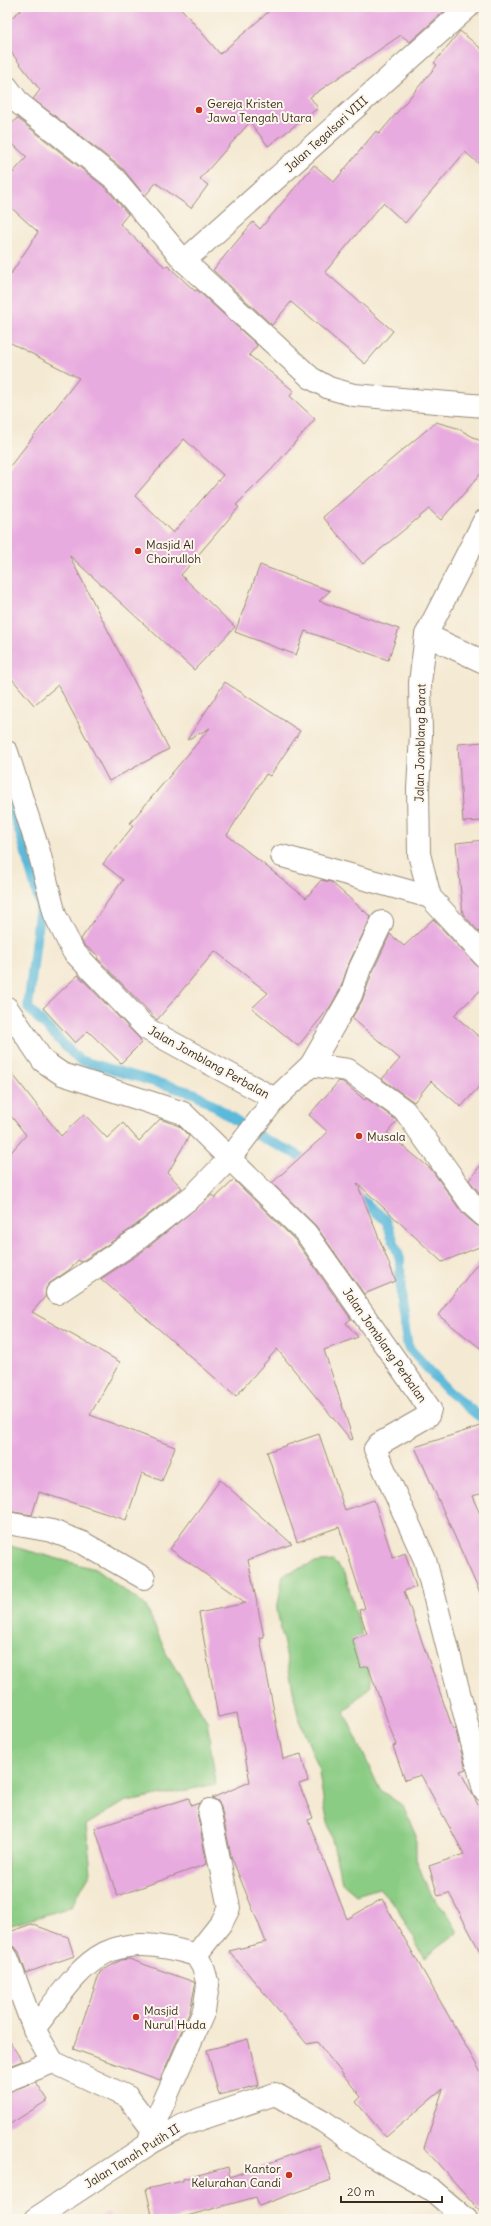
<svg xmlns="http://www.w3.org/2000/svg" width="491" height="2226" font-family="Delius,sans-serif">
<style>
.built{fill:#f3cfdf}
.green{fill:#8bcc84;stroke:#637b51}
.lines{fill:none;stroke-linecap:round;stroke-linejoin:round}
.stream{stroke:#5bb9da;stroke-width:10}
.building{fill:#e8abdf;fill-rule:evenodd}
.minor-casing{stroke:#988a78;stroke-width:24}
.minor{stroke:#fff;stroke-width:22}
.poi-dot{fill:#c8321e;stroke:#fbf7ec;stroke-width:1.5}
.labels{text-anchor:middle;dominant-baseline:central;stroke-width:4;stroke-linejoin:round;paint-order:stroke}
.poi-label{font-size:12px;fill:#3b2a1e;stroke:#fbf7ec;text-anchor:start}
.street-label{font-size:12px;fill:#3b2a1e;stroke:#fbf7ec}
</style>
<rect width="100%" height="100%" fill="#fbf7ec"/>
<filter id="ink" filterUnits="userSpaceOnUse"><feTurbulence type="fractalNoise" baseFrequency=".025" numOctaves="2"/><feDisplacementMap in="SourceGraphic" scale="8" xChannelSelector="R" yChannelSelector="G"/><feConvolveMatrix kernelMatrix="1 2 1 2 8 2 1 2 1" color-interpolation-filters="sRGB"/></filter>
<filter id="wash" filterUnits="userSpaceOnUse"><feTurbulence type="fractalNoise" baseFrequency=".012" numOctaves="4" result="noise"/><feDisplacementMap in="SourceGraphic" scale="16" xChannelSelector="R" yChannelSelector="G"/><feGaussianBlur stdDeviation="0.9" result="paint"/><feColorMatrix in="noise" values="0 0 0 0 0 0 0 0 0 0 0 0 0 0 0 0 0 1.4 0 .05"/><feComposite in="paint" operator="in"/></filter>
<g filter="url(#wash)">
<rect width="100%" height="100%" fill="#f4e9d2"/>
<polygon class="built" points="108,2212 113,2219 97,2219"/>
<g class="green">
<polygon points="7,1545 95,1569 146,1606 166,1653 207,1721 216,1784 123,1803 86,1825 91,1872 71,1907 9,1926 7,1925"/>
<polygon points="333,1561 345,1573 362,1636 371,1686 344,1712 380,1790 403,1806 416,1836 416,1859 430,1894 445,1910 458,1932 424,1958 397,1907 379,1888 356,1895 342,1883 324,1805 318,1766 299,1720 277,1610 283,1575 313,1563"/>
</g>
<g class="lines">
<g class="stream">
<polyline points="7,794 22,839 40,905 28,1008 79,1060 196,1094 264,1139 294,1153 311,1164"/>
<polyline points="355,1195 386,1220 400,1259 401,1304 408,1347 449,1392 484,1420"/>
</g>
</g>
<g id="blocks">
<g class="building">
<polygon points="25,7 180,7 220,54 274,7 449,7 410,42 401,35 310,97 318,108 268,146 250,122 200,179 208,185 191,208 156,183 145,196 123,169 33,99 40,90 7,47 7,21"/>
<polygon points="460,31 484,51 484,168 465,152 405,223 383,203 325,272 393,331 365,364 291,302 272,325 213,270 253,222 260,229 314,165 334,182 376,131 379,134 437,65 434,63"/>
<path d="M17 118 106 188 128 214 120 224 165 267 167 265 195 291 197 290 256 344 257 346 249 355 294 391 290 396 315 419 272 469 236 505 239 507 181 575 235 627 194 670 69 555 169 749 109 781 58 685 34 705 7 673V470L79 378 7 341V280L38 232 7 204V179L27 157 7 139V130ZM184 439 223 475 173 533 135 496Z"/>
<polygon points="436,422 457,428 484,443 484,470 441,520 429,509 363,564 323,517"/>
<polygon points="260,565 330,591 319,601 399,629 388,660 305,631 296,655 235,632"/>
<polygon points="225,682 300,731 270,776 266,774 227,835 306,898 321,880 331,882 371,917 349,963 340,990 330,1007 298,1046 252,1008 268,993 215,951 157,1020 97,958 99,956 83,944 81,939 123,880 103,864 133,826 130,823 210,728 187,740"/>
<polygon points="484,742 484,821 463,822 458,744"/>
<polygon points="484,840 484,932 479,932 463,914 456,843"/>
<polygon points="433,919 475,964 484,968 484,987 454,1015 484,1041 484,1081 461,1107 431,1081 414,1102 382,1079 400,1059 352,1018 362,1001 372,973 390,934 404,946"/>
<polygon points="78,975 140,1039 141,1043 121,1063 88,1031 75,1043 43,1008"/>
<polygon points="7,1067 61,1136 84,1114 107,1138 123,1123 139,1141 160,1119 179,1126 189,1136 168,1173 182,1188 128,1231 81,1262 78,1260 69,1270 50,1283 46,1288 45,1297 32,1312 120,1362 90,1415 175,1447 162,1481 142,1473 126,1520 39,1492 32,1515 7,1511 7,1157 26,1135 7,1111"/>
<polygon points="339,1081 343,1082 365,1100 366,1098 396,1120 397,1121 387,1133 431,1169 463,1214 476,1225 484,1228 484,1245 442,1262 357,1183 396,1281 364,1294 316,1226 272,1183 328,1132 309,1115"/>
<polygon points="484,1161 484,1199 469,1180"/>
<polygon points="234,1180 296,1241 351,1319 346,1323 358,1337 324,1350 353,1439 351,1440 277,1349 236,1396 101,1279 143,1251 212,1195 215,1198"/>
<polygon points="484,1255 484,1351 438,1315"/>
<polygon points="484,1425 484,1493 472,1496 484,1523 484,1602 415,1447"/>
<polygon points="319,1434 345,1510 374,1500 393,1558 405,1553 416,1587 404,1591 453,1729 455,1728 466,1769 460,1771 484,1816 484,1959 449,1893 438,1896 429,1866 464,1854 421,1775 405,1780 393,1746 396,1745 368,1666 361,1668 352,1639 367,1634 359,1610 365,1608 339,1527 297,1542 267,1452"/>
<polygon points="220,1480 292,1544 248,1560 264,1637 260,1638 283,1759 301,1754 308,1781 299,1784 313,1818 308,1820 347,1919 382,1899 484,2078 484,2215 424,2148 443,2089 386,2137 356,2102 361,2097 317,2042 307,2044 229,1951 266,1942 231,1856 221,1807 218,1801 212,1798 250,1782 237,1713 218,1717 199,1613 246,1603 170,1549"/>
<polygon points="189,1798 191,1806 199,1803 197,1812 207,1864 117,1896 95,1828"/>
<polygon points="31,1924 68,1937 74,1956 26,1973 19,1952 15,1947 7,1945 7,1933"/>
<polygon points="129,1959 194,1982 195,1986 190,2011 160,2080 73,2049 100,1972 121,1960"/>
<polygon points="7,2037 22,2061 7,2067"/>
<polygon points="248,2039 259,2085 219,2095 207,2050"/>
<polygon points="36,2082 48,2100 7,2126 7,2092"/>
<polygon points="319,2145 331,2180 259,2206 256,2197 176,2219 153,2219 146,2189 183,2181 183,2179 228,2167 230,2177"/>
</g>
</g>
</g>
<g filter="url(#ink)">
<use href="#blocks" fill-opacity="0" stroke="#988a78" stroke-width="1"/>
<g class="lines">
<g class="minor-casing">
<g id="minor">
<polyline points="7,87 20,104 115,179 184,261 311,378 329,388 354,395 484,406"/>
<polyline points="184,261 468,7"/>
<polyline points="484,521 426,635 420,683 421,734 418,789 419,854 430,897 484,956"/>
<polyline points="426,635 484,662"/>
<polyline points="7,752 39,852 55,915 73,951 147,1029 275,1099"/>
<polyline points="282,856 430,897"/>
<polyline points="7,1008 43,1061 62,1074 183,1113 306,1233 430,1409 428,1416 379,1444 375,1449 425,1560 484,1790"/>
<polyline points="311,1065 348,1070 405,1111 472,1205 484,1216"/>
<polyline points="57,1293 135,1241 194,1195 230,1158 275,1099 311,1065 351,995 360,968 382,922"/>
<polyline points="7,1523 52,1531 83,1543 144,1578"/>
<polyline points="196,1955 222,1922 229,1908 209,1810"/>
<polyline points="7,1957 34,2029"/>
<polyline points="7,2080 53,2062"/>
<path d="M149 2144 152 2129 128 2097 53 2062 34 2029C86 1962 103 1926 196 1955L203 1967 208 1985 204 2011 152 2129"/>
<polyline points="35,2219 149,2144 183,2125 275,2094 323,2121 377,2159 432,2190 466,2219"/>
</g>
</g>
<use href="#minor" class="minor"/>
</g>
</g>
<g class="poi-dot">
<circle cx="199" cy="110" r="4"/>
<circle cx="138" cy="551" r="4"/>
<circle cx="359" cy="1136" r="4"/>
<circle cx="136" cy="2017" r="4"/>
<circle cx="289" cy="2175" r="4"/>
</g>
<g class="labels">
<g class="poi-label">
<text x="207" y="103">Gereja Kristen<tspan x="207" dy="14">Jawa Tengah Utara</tspan></text>
<text x="146" y="544">Masjid Al<tspan x="146" dy="14">Choirulloh</tspan></text>
<text x="367" y="1136">Musala</text>
<text x="144" y="2010">Masjid<tspan x="144" dy="14">Nurul Huda</tspan></text>
<text x="281" y="2168" text-anchor="end">Kantor<tspan x="281" dy="14">Kelurahan Candi</tspan></text>
</g>
<g class="street-label">
<text transform="translate(326 134) rotate(-42)">Jalan Tegalsari VIII</text>
<text transform="translate(420 743) rotate(-89)">Jalan Jomblang Barat</text>
<text transform="translate(209 1062) rotate(29)">Jalan Jomblang Perbalan</text>
<text transform="translate(385 1345) rotate(55)">Jalan Jomblang Perbalan</text>
<text transform="translate(132 2156) rotate(-32)">Jalan Tanah Putih II</text>
</g>
</g>
<rect width="491" height="2226" fill="none" stroke="#fbf7ec" stroke-width="24"/>
<path d="M341 2196v6h101v-6" fill="none" stroke="#3b2a1e" stroke-width="2"/>
<text x="347" y="2196" font-size="12" fill="#3b2a1e" stroke="#fbf7ec" stroke-width="3" paint-order="stroke">20 m</text>
</svg>
